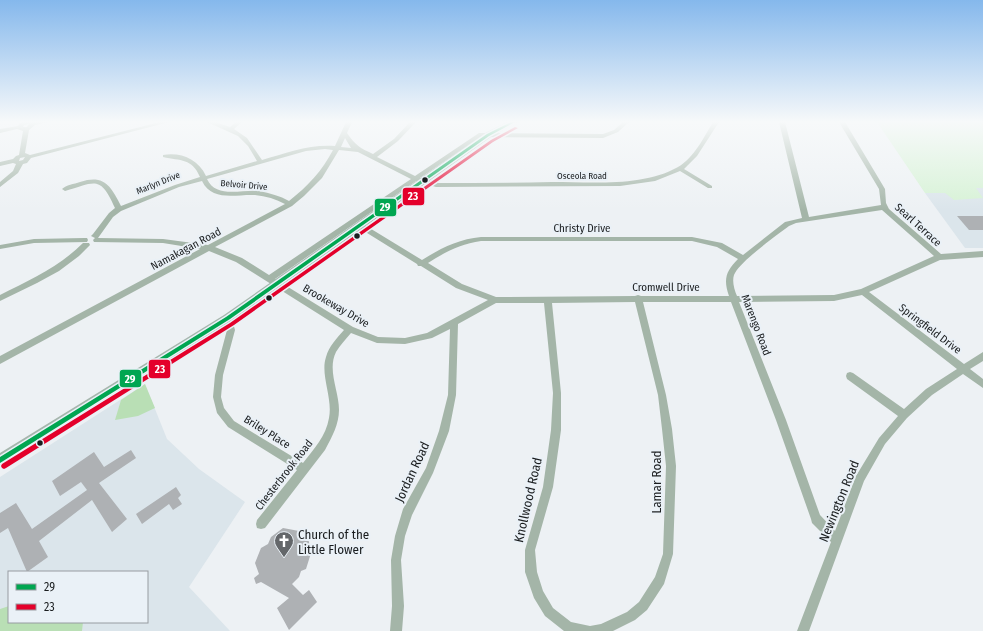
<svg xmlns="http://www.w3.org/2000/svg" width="983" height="631" font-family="'Fira Sans Condensed',sans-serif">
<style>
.built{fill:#dbe5eb;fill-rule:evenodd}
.green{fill:#d6f2d5}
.forest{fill:#b9dfb5}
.building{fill:#aeb1b4}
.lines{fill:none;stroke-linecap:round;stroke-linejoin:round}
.minor{fill:#a4b5a8;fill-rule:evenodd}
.major{fill:#a6b6ad;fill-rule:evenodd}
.bus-1-casing{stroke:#eaf1f7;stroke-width:3}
.bus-2-casing{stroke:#eaf1f7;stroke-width:3}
.bus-1{fill:#00a651;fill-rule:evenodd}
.bus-2{fill:#e4002b;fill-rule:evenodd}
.bus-dot{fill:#1a1d1f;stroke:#eaf1f7;stroke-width:1.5}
.labels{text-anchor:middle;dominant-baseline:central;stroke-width:4;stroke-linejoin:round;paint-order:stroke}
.far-street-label{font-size:9px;fill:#1a1d1f;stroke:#eaf1f7}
.street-label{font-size:11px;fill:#1a1d1f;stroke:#eaf1f7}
.near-street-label{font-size:13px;fill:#1a1d1f;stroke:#eaf1f7}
.near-poi-label{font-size:13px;fill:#1a1d1f;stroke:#eaf1f7;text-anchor:start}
.line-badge{stroke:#eaf1f7;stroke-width:1.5}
.badge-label{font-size:11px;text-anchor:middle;font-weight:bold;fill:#fff}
</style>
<rect width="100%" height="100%" fill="#edf1f4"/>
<g class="built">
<polygon points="970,181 983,182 983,248 965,248 925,193 945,193"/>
<path d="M145 384 167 439 199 469 245 502 189 587 230 631H0V477ZM9 572H147V622H9Z"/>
</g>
<polygon class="green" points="877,122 983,122 983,188 976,188 983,198 954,200 945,193 925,193"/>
<g class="forest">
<polygon points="145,384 155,408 138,416 115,420 121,400"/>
<polygon points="9,606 9,622 83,622 82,631 0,631 0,609"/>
</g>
<g class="building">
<polygon points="957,216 983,216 983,230 969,230"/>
<polygon points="131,450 136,458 99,483 127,519 112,532 92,500 39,541 48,557 27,572 8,528 0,533 0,513 16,503 32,529 87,490 81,482 60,496 52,481 94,452 104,467"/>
<polygon points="176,487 181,495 178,498 182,504 173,510 169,504 142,524 136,514"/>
<polygon points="283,528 299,531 302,538 308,537 311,553 306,569 301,571 299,577 292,584 303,595 309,590 317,602 289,630 277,608 289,598 261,582 256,584 254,578 259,574 255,563 261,548 268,544 271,537"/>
</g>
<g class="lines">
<g class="minor">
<path d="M24 122H47L35 125 29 130 25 153 30 155 160 122H169L31 158 27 163 23 164 18 173 0 187V182L13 171 16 164 13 163 0 166V162L13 159 16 156 19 155 23 131 17 129 0 133V129L18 126 20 123ZM29 124 27 127H23L24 125ZM25 157 23 160 19 161 20 158Z"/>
<path d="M207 122H215L230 127 236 122H242L234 129 247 138 262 160C286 153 310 144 335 146L346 122H352L347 133C355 145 360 148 373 154L394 139 410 122H416L398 141 377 157 415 176 479 133 603 134 614 130 623 122H629L618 132 603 138 480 137 420 178 436 183C475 183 513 183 552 182 592 182 643 187 678 167 694 158 704 137 713 122H719L697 156 684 169 712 186V188H708L680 171 655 181 620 186 436 187 416 181 275 279 353 327 378 337 405 338 427 333 488 300 456 288 421 266H418L417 264 359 228 358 226 359 224H363L422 260C441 248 459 239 481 237H692L722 243 743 255 785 222 802 218 779 122H785L809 217 881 205 879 189 839 122H845L885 189 886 203 889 209 941 254 983 251V257L940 260 869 292 964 364 983 352V361L970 369 983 379V388L963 374 932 395 907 418 885 444 864 481 809 631H797L831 542 812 523 811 519 776 420 731 302H643L666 395 672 429 676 466 673 554 664 584 647 610 635 620 613 631H564L545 616 534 598 525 572V550L543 487 551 430 553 393 544 303H496L458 324 456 395 449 431 433 473 412 515 405 536 401 560 404 606 402 631H390L392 606 391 560 395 536 403 509 426 468 439 431 448 395 450 329 432 338 405 344 377 343 351 333C346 339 340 345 336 352 327 370 339 391 339 410 339 424 332 437 325 450L265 528 261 529 257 528 256 524 257 520 297 470 228 427 217 413 213 397 215 375 227 330 224 318 225 316H231L235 330 223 375 221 397 224 408 234 421 303 463C314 449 326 436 329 418 333 398 320 375 326 357 329 346 337 338 344 330L236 262 209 251 0 364V356L200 249 163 243 94 242 93 240 95 238 91 236 93 234 109 213 115 208C100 175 96 182 65 191L62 189C66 185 74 184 80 182 104 174 111 186 121 206L175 185 200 177C192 158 181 161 163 157V155C181 152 198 159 206 176L257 161 248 146 238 136ZM345 138 351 148 341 147ZM325 149 333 150C322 171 308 186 289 201 280 196 270 193 259 191 242 189 216 199 207 179L306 151ZM339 150 358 152 411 179 269 275 242 258 215 247 292 206 304 196 322 178ZM202 181C212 202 236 194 255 195 266 196 276 199 285 204L208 245 163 239 98 238 113 217 121 211 179 187ZM882 210 934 256 861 289 834 295 737 296C734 289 732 281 734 275 739 262 777 235 789 226L796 223ZM481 241H692L717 247 738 259C726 271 723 279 729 296H641L638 295 635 296 496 297 462 284 428 263C445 252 461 244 481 241ZM862 295 957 369 926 389 904 409 853 373 850 372 847 373 846 376 847 379 898 416 879 438 856 476 835 531 820 515 786 420 739 302 834 301ZM635 302 658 395 662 429 666 466 663 554 655 577 639 602 627 612 601 624 590 626 571 622 553 608 543 591 537 572 535 550 553 487 561 430V393L552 303Z"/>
<polygon points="84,238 87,238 88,240 87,242 34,243 0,249 0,245 34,239"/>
<path d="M83 243H89L90 245 79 256 59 271 37 283 0 301V295C30 280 59 267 83 243Z"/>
</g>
<polygon class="major" points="507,122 517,122 491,137 232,321 0,466 0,453 224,315 485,133"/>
<g class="bus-1-casing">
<polygon id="bus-1" points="511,122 515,122 489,136 230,319 0,463 0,457 226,317 487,134"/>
</g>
<g class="bus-2-casing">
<polygon id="bus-2" points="515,127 518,128 493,142 234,325 6,468 4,469 2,468 1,466 2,464 230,323 491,140"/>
</g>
<use href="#bus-1" class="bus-1"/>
<use href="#bus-2" class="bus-2"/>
</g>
<linearGradient id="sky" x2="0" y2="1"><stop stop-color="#85b8ec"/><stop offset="0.58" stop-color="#f7f9fa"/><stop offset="1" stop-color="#f7f9fa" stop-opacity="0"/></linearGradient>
<rect width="983" height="210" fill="url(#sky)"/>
<defs>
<g id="church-pin" transform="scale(1)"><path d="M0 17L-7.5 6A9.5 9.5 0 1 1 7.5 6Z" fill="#64676a" stroke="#eaf1f7"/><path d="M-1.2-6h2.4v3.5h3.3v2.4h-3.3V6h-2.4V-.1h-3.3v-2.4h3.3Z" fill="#fff"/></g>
</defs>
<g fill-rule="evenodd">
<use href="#church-pin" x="284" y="541"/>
</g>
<g class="bus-dot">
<circle cx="425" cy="180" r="3.5"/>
<circle cx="357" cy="236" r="3.5"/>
<circle cx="269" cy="298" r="3.5"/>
<circle cx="40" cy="443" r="3.5"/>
</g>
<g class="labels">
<g class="far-street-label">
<text x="582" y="176">Osceola Road</text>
<text transform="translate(158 183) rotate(-22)">Marlyn Drive</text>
<text transform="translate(244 185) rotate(5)">Belvoir Drive</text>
</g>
<g class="street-label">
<text transform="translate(918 225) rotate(42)">Searl Terrace</text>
<text x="582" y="228">Christy Drive</text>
<text transform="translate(186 249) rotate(-28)">Namakagan Road</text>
<text x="666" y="287">Cromwell Drive</text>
<text transform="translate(336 306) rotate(30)">Brookeway Drive</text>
<text transform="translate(756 325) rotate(69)">Marengo Road</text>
<text transform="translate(930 329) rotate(37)">Springfield Drive</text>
<text transform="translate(267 432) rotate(32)">Briley Place</text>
<text transform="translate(284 475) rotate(-52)">Chesterbrook Road</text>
</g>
<g class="near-street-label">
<text transform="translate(412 472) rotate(-65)">Jordan Road</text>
<text transform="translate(656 482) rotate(-90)">Lamar Road</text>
<text transform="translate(528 500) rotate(-77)">Knollwood Road</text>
<text transform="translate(839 501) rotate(-68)">Newington Road</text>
</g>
<g class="near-poi-label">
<text x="298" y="534">Church of the<tspan x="298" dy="15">Little Flower</tspan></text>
</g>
</g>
<g class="line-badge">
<rect x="402" y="187" width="23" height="19" rx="4" fill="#e4002b"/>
<rect x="374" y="198" width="23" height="19" rx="4" fill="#00a651"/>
<rect x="148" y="359" width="23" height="20" rx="4" fill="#e4002b"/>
<rect x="119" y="369" width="23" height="19" rx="4" fill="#00a651"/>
</g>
<g class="badge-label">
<text x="413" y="200">23</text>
<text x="385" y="211">29</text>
<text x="160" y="373">23</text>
<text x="130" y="383">29</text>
</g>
<rect x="8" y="571" width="140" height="52" fill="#eaf1f7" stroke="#979ca1"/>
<rect x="16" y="584" width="20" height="6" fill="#00a651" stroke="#979ca1"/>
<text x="44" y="591" font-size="12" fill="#1a1d1f">29</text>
<rect x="16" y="604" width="20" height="6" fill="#e4002b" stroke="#979ca1"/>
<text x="44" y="611" font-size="12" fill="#1a1d1f">23</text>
</svg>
